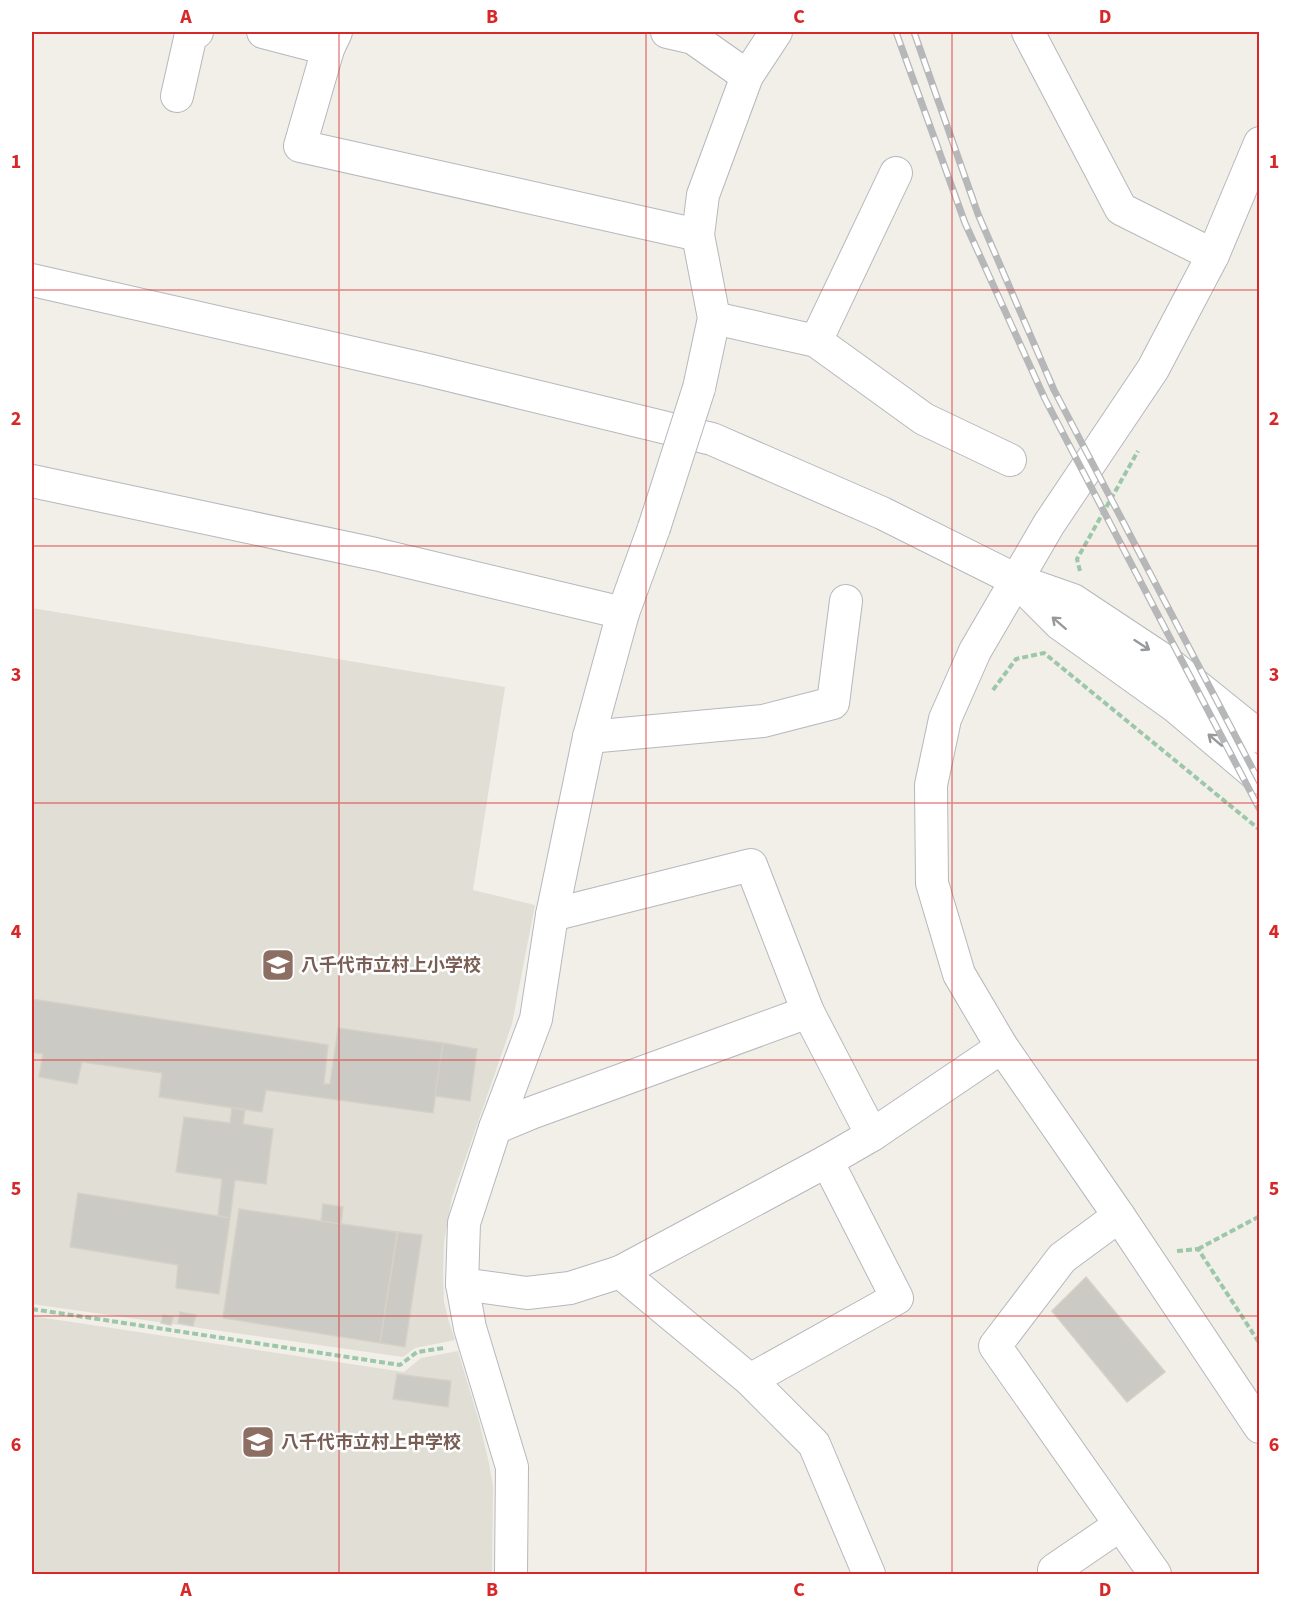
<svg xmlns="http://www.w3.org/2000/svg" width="1291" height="1606" font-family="'Source Sans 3','Noto Sans JP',sans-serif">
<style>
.education{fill:#e1ded6}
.building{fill:#cccac5;stroke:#d6d1c6;stroke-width:1.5}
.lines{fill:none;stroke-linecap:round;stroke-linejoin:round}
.minor-casing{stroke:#b5b8bc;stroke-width:34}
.path{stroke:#9cc7a9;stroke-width:4;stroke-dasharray:6 3;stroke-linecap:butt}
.minor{stroke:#fff;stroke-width:32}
.rail-casing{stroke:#b6b7b8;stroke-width:7}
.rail{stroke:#fff;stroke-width:4.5;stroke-dasharray:14;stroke-linecap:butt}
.minor-bridge-casing{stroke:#b5b8bc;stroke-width:34;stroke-linecap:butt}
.minor-bridge{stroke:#fff;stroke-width:32}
.oneway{stroke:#979a9d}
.grid{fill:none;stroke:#d62828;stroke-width:1.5;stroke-opacity:0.55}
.labels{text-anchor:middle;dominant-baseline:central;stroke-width:5;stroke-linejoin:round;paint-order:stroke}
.education-label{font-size:18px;font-weight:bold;fill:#785e54;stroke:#fff;text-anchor:start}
.neatline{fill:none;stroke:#d62828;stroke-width:2}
.grid-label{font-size:20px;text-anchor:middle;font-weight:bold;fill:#d62828}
</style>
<rect width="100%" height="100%" fill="#f1efe8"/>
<g class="education">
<polygon points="32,608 505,687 473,890 535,905 512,1024 452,1197 444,1242 443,1276 444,1302 449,1322 455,1340 415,1348 403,1357 32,1304"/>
<polygon points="32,1316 404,1372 421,1358 458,1351 479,1421 489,1463 493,1486 492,1574 32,1574"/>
</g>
<g class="building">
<polygon points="32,999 328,1045 324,1084 330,1084 338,1028 443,1043 433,1113 266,1090 262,1112 159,1097 162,1073 82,1062 77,1084 39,1077 43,1054 32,1052"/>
<polygon points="443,1043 477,1049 470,1101 435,1096"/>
<polygon points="232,1108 245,1110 243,1124 273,1129 266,1184 235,1180 230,1218 218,1216 222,1179 176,1172 184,1117 230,1123"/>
<polygon points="78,1193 230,1218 219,1294 176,1288 178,1265 70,1247"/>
<polygon points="323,1204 343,1207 341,1224 321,1221"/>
<polygon points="239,1209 397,1232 380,1343 223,1318"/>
<polygon points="398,1232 422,1235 405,1347 380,1343"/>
<polygon points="1086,1277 1165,1372 1127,1402 1052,1311"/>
<polygon points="180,1312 196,1315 193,1326 178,1323"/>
<polygon points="163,1315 173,1317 171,1325 161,1323"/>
<polygon points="397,1374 451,1381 448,1407 393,1399"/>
</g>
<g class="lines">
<g class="minor-casing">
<g id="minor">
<polyline points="263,32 328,49"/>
<polyline points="336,32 328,49 300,146 698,235"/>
<polyline points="667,32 693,38 747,76"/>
<polyline points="1028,32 1121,209 1213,255"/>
<polyline points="177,96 191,34 197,32"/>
<polyline points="1260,143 1213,255 1153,369 1049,524 975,651 945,719 931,785 932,883 959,974 1002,1047 1119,1216 1260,1427"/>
<polyline points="32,280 424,369 712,439 882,513 1016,580 1073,600 1168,663 1260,737"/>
<polyline points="714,318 816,341 924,419 1010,460"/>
<polyline points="816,341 896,173"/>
<polyline points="699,388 714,318 698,235 703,195 747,76 776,32"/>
<polyline points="32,481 375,554 623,613"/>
<polyline points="1021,585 1060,624 1176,707 1260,778"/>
<polyline points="589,737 763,721 833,703 846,601"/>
<polyline points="552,915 751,865 808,1012 872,1135"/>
<polyline points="495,1128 531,1113 808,1012"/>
<polyline points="1119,1216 1062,1258 995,1346 1155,1574"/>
<polyline points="620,1272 750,1380 814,1444 869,1574"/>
<polyline points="462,1284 527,1293 570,1288 620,1272 827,1161 872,1135 1002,1047"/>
<polyline points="750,1380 897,1298 827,1161"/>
<polyline points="511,1574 512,1467 470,1328 462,1284 464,1223 495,1128 536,1019 552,915 589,737 623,613 654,528"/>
<polyline points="1055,1574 1054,1570 1120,1525"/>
</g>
</g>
<g class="path">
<polyline points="1080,571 1077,559 1138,451"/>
<polyline points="993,690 1016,659 1044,653 1260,830"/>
<polyline points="1198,1249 1260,1216"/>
<polyline points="1177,1251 1198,1249 1260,1344"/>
<polyline points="32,1309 400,1365 417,1352 444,1348"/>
</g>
<use href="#minor" class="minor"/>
<g class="rail-casing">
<g id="rail">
<polyline points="896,32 965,223 1045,399 1260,810"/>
<polyline points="914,32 978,214 1054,390 1260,783"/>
</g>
</g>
<use href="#rail" class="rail"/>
<g class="minor-bridge-casing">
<polyline id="minor-bridge" points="654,528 699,388"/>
</g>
<use href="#minor-bridge" class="minor-bridge"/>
</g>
<defs><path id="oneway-shaft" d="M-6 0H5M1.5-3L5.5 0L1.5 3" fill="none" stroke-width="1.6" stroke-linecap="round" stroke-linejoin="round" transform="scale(1.5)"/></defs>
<g class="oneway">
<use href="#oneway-shaft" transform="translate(1059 623) rotate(-139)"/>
<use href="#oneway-shaft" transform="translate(1142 645) rotate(33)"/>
<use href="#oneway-shaft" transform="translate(1215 740) rotate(-140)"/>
</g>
<path class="grid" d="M339 32V1574M646 32V1574M952 32V1574M32 290H1260M32 546H1260M32 803H1260M32 1060H1260M32 1316H1260"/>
<defs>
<g id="school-square" transform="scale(1.725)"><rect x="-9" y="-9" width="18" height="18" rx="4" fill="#8d6e63" stroke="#fff"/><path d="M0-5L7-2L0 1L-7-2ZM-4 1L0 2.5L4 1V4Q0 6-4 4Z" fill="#fff"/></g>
</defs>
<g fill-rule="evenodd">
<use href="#school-square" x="278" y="965"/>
<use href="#school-square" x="258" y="1442"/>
</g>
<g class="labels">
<g class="education-label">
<text x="301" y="965">八千代市立村上小学校</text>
<text x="281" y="1442">八千代市立村上中学校</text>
</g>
</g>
<rect width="1291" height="1606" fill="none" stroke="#ffffff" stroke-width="66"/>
<rect x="33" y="33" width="1225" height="1540" class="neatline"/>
<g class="grid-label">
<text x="186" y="23">A</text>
<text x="492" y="23">B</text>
<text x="799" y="23">C</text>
<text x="1105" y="23">D</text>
<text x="16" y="168">1</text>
<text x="1274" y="168">1</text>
<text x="16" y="425">2</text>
<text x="1274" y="425">2</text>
<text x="16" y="681">3</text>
<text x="1274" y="681">3</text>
<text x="16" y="938">4</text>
<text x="1274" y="938">4</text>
<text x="16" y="1195">5</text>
<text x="1274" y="1195">5</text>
<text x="16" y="1451">6</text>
<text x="1274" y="1451">6</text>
<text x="186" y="1596">A</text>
<text x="492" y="1596">B</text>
<text x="799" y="1596">C</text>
<text x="1105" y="1596">D</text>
</g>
</svg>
